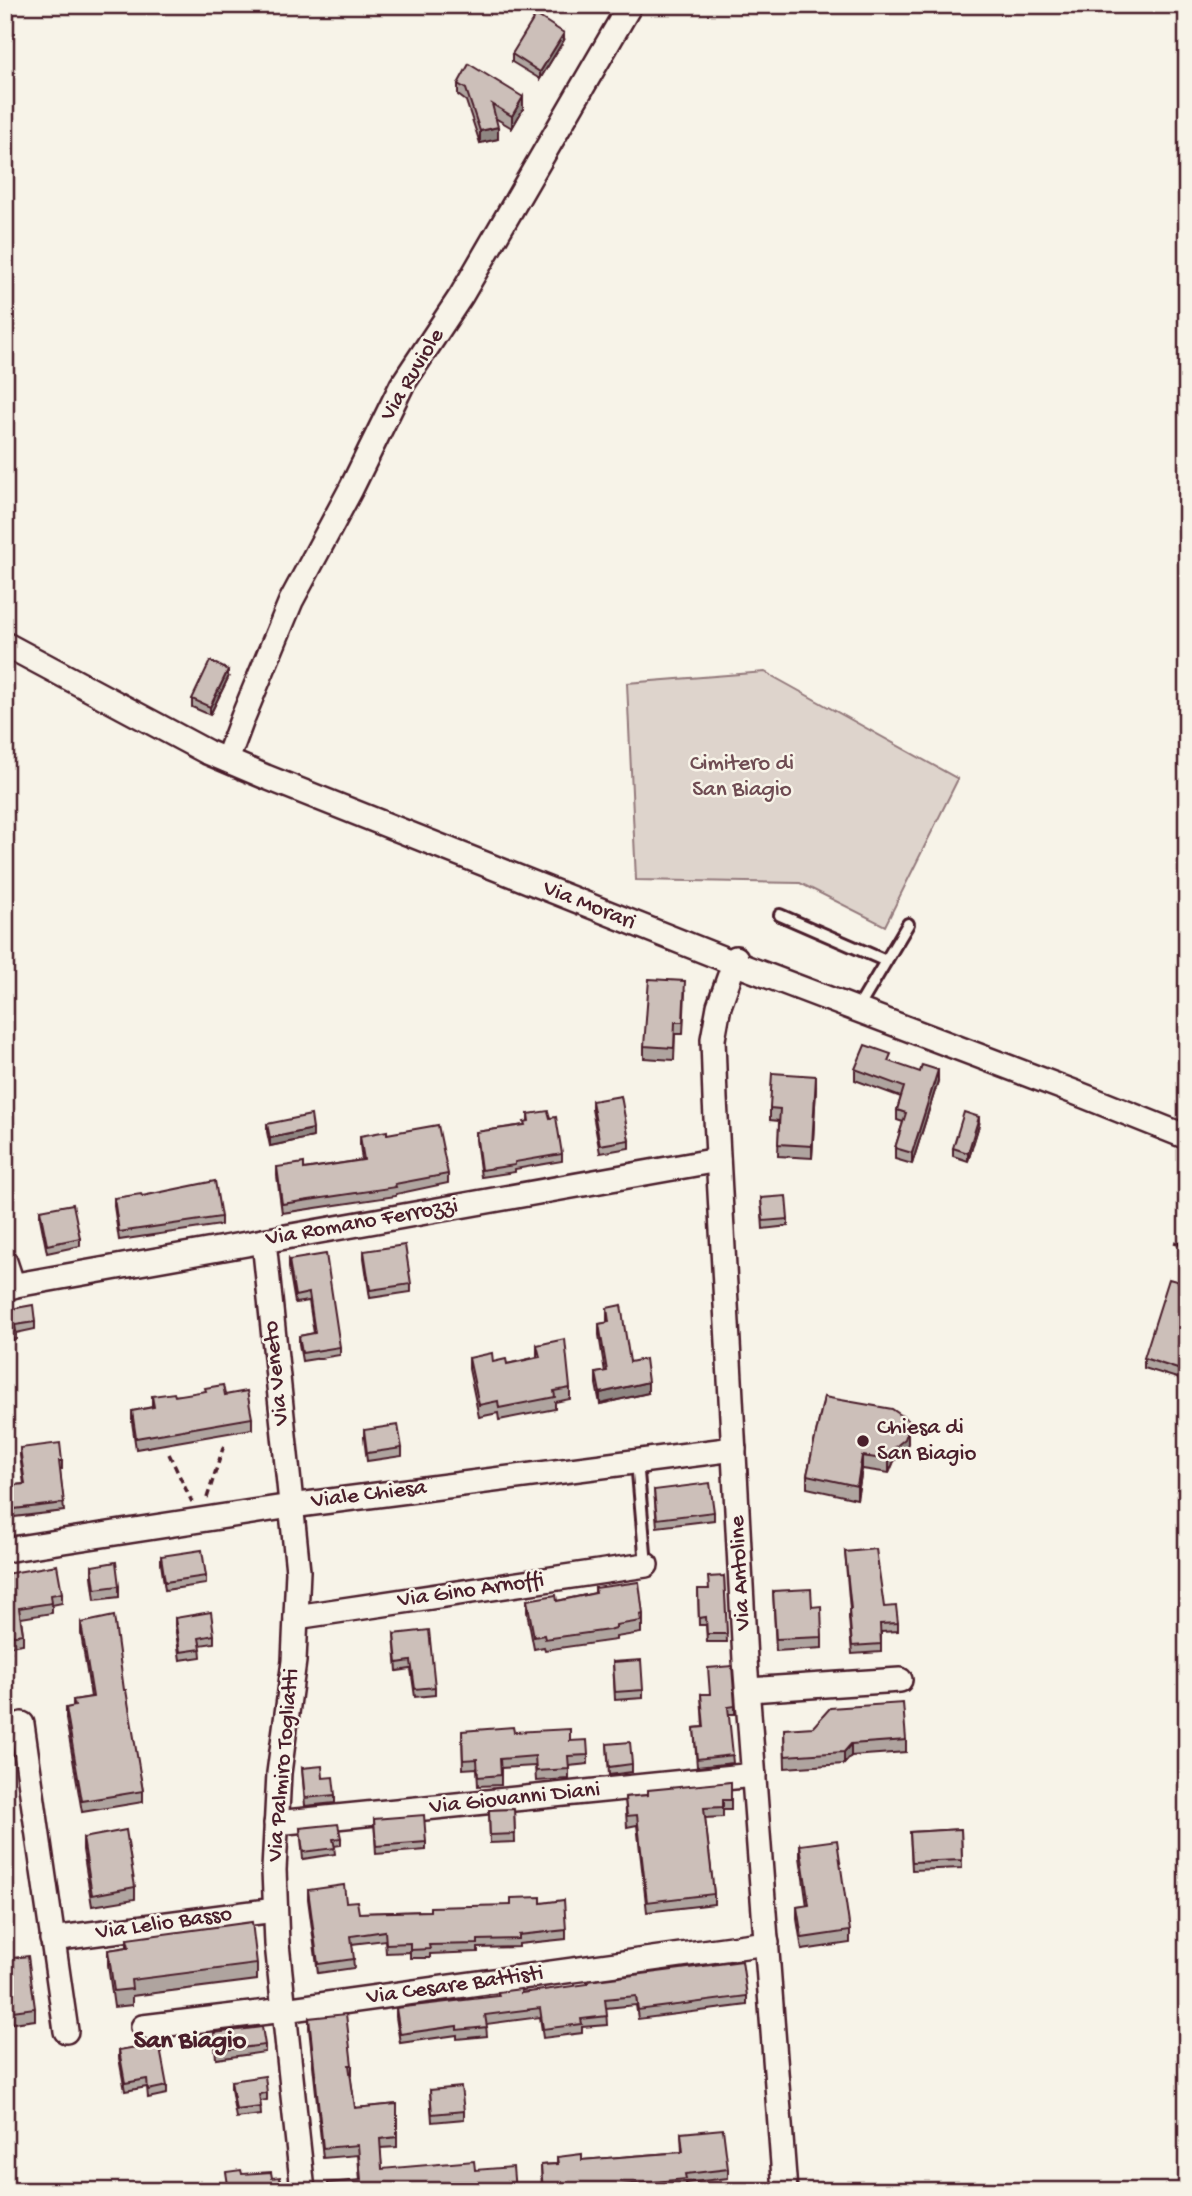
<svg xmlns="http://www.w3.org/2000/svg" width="1192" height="2196" font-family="'Gochi Hand',sans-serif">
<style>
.green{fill:#ded4cc;stroke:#947a7c;stroke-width:2}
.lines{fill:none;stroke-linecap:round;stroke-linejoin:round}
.lane-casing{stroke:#4a1f2b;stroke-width:16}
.street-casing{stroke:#4a1f2b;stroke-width:28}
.path{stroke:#4a1f2b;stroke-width:3.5;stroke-dasharray:7 5;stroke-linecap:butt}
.lane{stroke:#f7f3e8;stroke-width:10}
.street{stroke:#f7f3e8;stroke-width:23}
.wall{fill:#afa49f;stroke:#4a1f2b;stroke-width:2}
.shaded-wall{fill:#8f8682;stroke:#4a1f2b;stroke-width:2}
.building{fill:#ccbfb9;stroke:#4a1f2b;stroke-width:2}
.poi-dot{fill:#4a1f2b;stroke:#f7f3e8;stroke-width:2.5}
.labels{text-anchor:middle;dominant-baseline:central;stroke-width:5;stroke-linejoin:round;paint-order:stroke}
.street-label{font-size:23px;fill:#4a1f2b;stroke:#f7f3e8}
.park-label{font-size:23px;fill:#6f4c53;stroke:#f7f3e8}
.poi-label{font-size:23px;fill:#4a1f2b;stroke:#f7f3e8;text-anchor:start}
.quarter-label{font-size:26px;font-weight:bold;fill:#4a1f2b;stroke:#f7f3e8}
</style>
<rect width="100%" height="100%" fill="#f7f3e8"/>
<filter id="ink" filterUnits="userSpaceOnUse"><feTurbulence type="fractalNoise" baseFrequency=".0143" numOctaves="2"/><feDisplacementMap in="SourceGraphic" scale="14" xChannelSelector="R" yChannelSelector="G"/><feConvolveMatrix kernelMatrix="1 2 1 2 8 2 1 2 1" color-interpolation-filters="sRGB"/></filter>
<g filter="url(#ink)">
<polygon class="green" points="765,672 958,779 885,926 800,883 636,880 627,683"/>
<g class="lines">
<g class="lane-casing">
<g id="lane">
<polyline points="780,915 886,961"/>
<polyline points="857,1010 908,924"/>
<polyline points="637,1461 646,1565"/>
</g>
</g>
<g class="street-casing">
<g id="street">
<polyline points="5,644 207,752 266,777 734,963 1074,1092 1187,1137"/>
<polyline points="227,760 243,717 291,601 351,489 402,385 461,296 630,5"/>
<polyline points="736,958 719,1006 713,1039 715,1099 745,1660 785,2191"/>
<polyline points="264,1241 298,1571 294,1661 279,1773 274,1870 277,1944 303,2191"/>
<polyline points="5,1262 13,1286"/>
<polyline points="5,1287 718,1160"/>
<polyline points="5,1550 291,1506 734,1449"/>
<polyline points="296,1617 646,1565"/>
<polyline points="748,1690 900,1680"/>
<polyline points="22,1724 66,2031"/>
<polyline points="276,1823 754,1775"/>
<polyline points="52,1939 275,1910"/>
<polyline points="143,2027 284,2010 767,1943"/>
</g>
</g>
<g class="path">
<polyline points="1174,1242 1187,1245"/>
<polyline points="169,1454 192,1502"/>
<polyline points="207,1498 225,1442"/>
</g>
<use href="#lane" class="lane"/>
<use href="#street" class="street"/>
</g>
<g class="wall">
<polygon points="564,40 540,79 512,62 512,54"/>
<polygon points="458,84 523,109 512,128 495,118 498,139 480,143 466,101 458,95"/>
<polygon points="228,678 210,715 192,707 192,699"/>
<polygon points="685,993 683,1034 675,1034 674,1060 644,1058 644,1046"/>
<polygon points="891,1062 938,1081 912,1164 895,1159 895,1148 903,1122 897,1120 897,1110 901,1097 855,1080 855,1069"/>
<polygon points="816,1088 812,1158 778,1156 779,1121 770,1120 770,1108"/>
<polygon points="592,1101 629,1140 629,1148 600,1153 592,1109"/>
<polygon points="528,1114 550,1118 562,1154 562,1161 515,1169 515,1172 481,1177 476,1140 476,1132 524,1125 528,1121"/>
<polygon points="267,1124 313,1137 270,1146 267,1132"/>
<polygon points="979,1125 968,1161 953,1156 953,1148"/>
<polygon points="387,1134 448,1174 448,1183 396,1194 396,1196 282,1213 277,1176 277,1167 304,1169 362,1160 360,1145 360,1136"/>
<polygon points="114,1198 221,1217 221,1225 119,1240 114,1206"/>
<polygon points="761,1198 788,1219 788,1226 763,1229"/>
<polygon points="40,1210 80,1238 80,1246 47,1253 40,1218"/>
<polygon points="364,1251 411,1284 411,1292 370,1298 364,1258"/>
<polygon points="289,1260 340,1347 340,1355 302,1361 299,1344 299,1336 314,1333 309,1301 295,1303 289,1268"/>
<polygon points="607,1308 630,1362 648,1393 600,1404 596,1384 596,1373 605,1372 599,1335 599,1324 607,1323"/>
<polygon points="5,1310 35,1322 35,1329 16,1333 16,1339 5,1341"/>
<polygon points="537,1345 570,1388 570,1399 555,1402 555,1409 499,1420 498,1413 479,1417 469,1369 469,1358 507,1364 537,1357"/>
<polygon points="1187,1350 1187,1383 1187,1381 1144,1368 1144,1358"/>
<polygon points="225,1395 252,1418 252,1429 136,1449 132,1422 132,1411 152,1407 152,1396"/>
<polygon points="824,1397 908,1443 905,1452 894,1461 889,1473 862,1469 857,1499 807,1488 807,1475"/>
<polygon points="364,1430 402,1448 402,1456 367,1461 364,1438"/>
<polygon points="20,1448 62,1461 62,1469 60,1469 64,1511 5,1518 5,1486 24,1484 20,1456"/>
<polygon points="654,1490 714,1512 714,1520 657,1527"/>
<polygon points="845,1552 884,1607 898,1623 898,1631 881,1632 881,1652 852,1654 849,1618 849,1610 850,1610"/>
<polygon points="161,1556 206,1576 206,1584 165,1590 161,1564"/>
<polygon points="92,1566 119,1586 119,1597 95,1600 92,1576"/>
<polygon points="5,1574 62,1593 62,1603 52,1605 52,1613 21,1618 23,1634 23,1644 10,1646 11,1662 5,1662"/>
<polygon points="724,1576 727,1642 707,1642 706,1625 699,1625 698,1589 708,1589"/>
<polygon points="595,1588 643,1614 643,1626 641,1626 641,1633 616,1637 616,1640 545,1650 544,1647 534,1649 527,1612 527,1600 557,1601 595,1593"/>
<polygon points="773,1591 812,1607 822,1637 822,1648 776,1651"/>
<polygon points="175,1618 214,1635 214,1643 200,1645 201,1657 180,1660 175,1626"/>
<polygon points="81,1623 124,1690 143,1791 143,1802 82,1812 66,1719 66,1708 73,1707 73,1700 91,1697 81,1634"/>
<polygon points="394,1634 435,1687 435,1695 415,1697 411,1669 397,1671"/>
<polygon points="613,1662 643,1690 643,1698 615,1700"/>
<polygon points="701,1694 735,1706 735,1714 728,1714 733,1763 697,1767 694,1728 703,1727"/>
<polygon points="784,1729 906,1740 906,1752 851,1756 844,1764 785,1768"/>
<polygon points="462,1731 514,1732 570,1741 588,1755 588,1764 569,1766 569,1779 536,1781 535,1766 501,1768 501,1785 478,1786 477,1768 463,1769"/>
<polygon points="607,1744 632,1764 632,1772 609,1775"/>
<polygon points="302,1768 335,1795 335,1803 305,1806"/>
<polygon points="731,1782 731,1810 723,1810 723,1817 705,1818 714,1894 714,1904 647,1912 637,1825 627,1827 625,1797 648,1795"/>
<polygon points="514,1809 515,1842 490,1843 489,1810"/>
<polygon points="374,1819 426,1842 426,1850 376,1854"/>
<polygon points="300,1828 341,1838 341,1845 334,1846 335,1854 303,1859"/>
<polygon points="961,1829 962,1868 912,1870 910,1832"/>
<polygon points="83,1838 135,1887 135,1899 92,1906 83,1850"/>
<polygon points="800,1845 850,1931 850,1943 802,1950 797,1919 797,1907 807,1906 800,1857"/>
<polygon points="308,1890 346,1902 359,1913 430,1911 541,1903 566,1930 566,1939 519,1944 519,1947 478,1948 478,1952 430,1954 430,1958 410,1958 410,1952 386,1953 385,1940 352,1944 354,1968 318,1973 308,1899"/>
<polygon points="127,1939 257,1964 257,1980 132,1996 132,2005 114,2007 108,1965 108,1950 127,1947"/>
<polygon points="5,1959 35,2008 35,2020 5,2024"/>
<polygon points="498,1992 747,1996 747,2005 638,2019 636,2005 606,2008 607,2025 582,2027 582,2033 543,2038 540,2017 486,2024 487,2036 457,2039 457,2035 400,2043 396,2017 396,2008 498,1996"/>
<polygon points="309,2018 352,2065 352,2074 350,2075 355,2108 397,2104 397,2147 380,2148 382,2169 475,2170 515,2191 328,2191 328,2183 360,2181 358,2155 323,2158 309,2028"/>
<polygon points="214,2033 265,2045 265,2052 216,2059"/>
<polygon points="119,2050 167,2086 167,2094 148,2098 147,2087 125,2091 119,2058"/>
<polygon points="231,2081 267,2093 267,2100 260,2101 261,2115 236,2118 231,2089"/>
<polygon points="430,2090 464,2111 464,2119 432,2122"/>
<polygon points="681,2133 728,2169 728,2178 686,2183 686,2188 661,2191 542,2191 541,2165 557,2164 557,2157 582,2160 682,2152"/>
</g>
<g class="shaded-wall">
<polygon points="564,33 564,40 540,79 540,72"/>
<polygon points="523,97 523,109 512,128 512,116"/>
<polygon points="498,127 498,139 480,143 480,131"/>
<polygon points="228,670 228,678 210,715 210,707"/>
<polygon points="938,1070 938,1081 912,1164 912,1153"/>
<polygon points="816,1076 816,1088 812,1158 812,1146"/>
<polygon points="979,1117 979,1125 968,1161 968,1153"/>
<polygon points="313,1129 313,1137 270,1146 270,1138"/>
<polygon points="1187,1319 1187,1329 1178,1357 1178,1347"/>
<polygon points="648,1382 648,1393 600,1404 600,1393"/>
<polygon points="908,1430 908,1443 905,1452 894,1461 889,1473 889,1460 894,1448"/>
<polygon points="862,1456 862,1469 857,1499 857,1486"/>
<polygon points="851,1744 851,1756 844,1764 844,1752"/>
</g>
<g class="building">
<polygon points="536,15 564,33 540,72 512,54"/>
<polygon points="469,64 523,97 512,116 492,104 498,127 480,131 466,89 458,84"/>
<polygon points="210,661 228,670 210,707 192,699"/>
<polygon points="649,979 685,981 683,1022 675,1022 674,1048 644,1046"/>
<polygon points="865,1045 891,1054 888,1061 920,1072 922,1065 938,1070 912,1153 895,1148 906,1113 897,1110 904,1087 855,1069"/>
<polygon points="772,1073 816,1076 812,1146 778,1144 780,1109 770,1108"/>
<polygon points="621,1096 629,1140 600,1145 592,1101"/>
<polygon points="548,1111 550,1118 556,1117 562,1154 515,1162 515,1165 481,1170 476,1132 525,1125 524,1122 529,1121 528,1114"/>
<polygon points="964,1112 979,1117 968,1153 953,1148"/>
<polygon points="311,1115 313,1129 270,1138 267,1124"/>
<polygon points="438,1125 448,1174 395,1184 396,1187 282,1204 277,1167 304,1163 304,1169 364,1160 360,1136 387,1131 387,1134"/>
<polygon points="215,1181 221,1217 119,1232 114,1198 141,1194 142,1196"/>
<polygon points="786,1196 788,1219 763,1221 761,1198"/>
<polygon points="73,1204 80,1238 47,1245 40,1210"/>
<polygon points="405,1245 411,1284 370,1290 364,1251"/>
<polygon points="326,1254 340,1347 302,1353 299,1336 315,1333 309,1293 295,1296 289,1260"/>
<polygon points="1169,1279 1187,1284 1187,1319 1178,1347 1187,1350 1187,1372 1144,1358"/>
<polygon points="33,1305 35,1322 15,1325 16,1331 5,1333 5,1310"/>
<polygon points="621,1305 630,1362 645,1359 648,1382 600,1393 596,1373 607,1371 599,1324 609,1322 607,1308"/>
<polygon points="565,1339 570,1388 554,1391 555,1397 499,1408 498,1401 479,1405 469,1358 492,1353 493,1362 506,1359 507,1364 540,1357 537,1345"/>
<polygon points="223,1385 225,1395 247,1391 252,1418 136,1438 132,1411 154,1407 152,1396 174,1393 175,1396 206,1391 205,1388"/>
<polygon points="824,1397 892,1409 908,1420 908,1430 905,1439 894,1448 889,1460 862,1456 857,1486 807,1475"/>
<polygon points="398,1425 402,1448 367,1453 364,1430"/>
<polygon points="60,1443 62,1461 59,1461 64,1503 5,1510 5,1486 25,1484 20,1448"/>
<polygon points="710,1483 714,1512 657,1519 654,1490"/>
<polygon points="876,1549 884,1607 896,1606 898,1623 880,1624 881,1644 852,1646 849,1610 851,1609 845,1552"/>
<polygon points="202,1550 206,1576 165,1582 161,1556"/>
<polygon points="116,1562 119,1586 95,1589 92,1566"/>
<polygon points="57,1565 62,1593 51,1595 52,1603 19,1608 23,1634 8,1636 11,1652 5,1653 5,1574"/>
<polygon points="724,1576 727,1634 707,1634 706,1617 699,1618 698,1589 709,1589 708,1577"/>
<polygon points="639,1582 643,1614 640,1615 641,1621 616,1625 616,1628 609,1630 545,1639 544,1635 534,1637 527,1600 556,1595 557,1601 596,1593 595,1588"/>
<polygon points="811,1589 812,1607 821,1606 822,1637 776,1639 773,1591"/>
<polygon points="211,1612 214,1635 199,1638 201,1649 180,1652 175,1618"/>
<polygon points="114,1616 124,1690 126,1690 143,1791 82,1801 66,1708 75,1706 73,1700 93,1697 81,1623"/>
<polygon points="429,1630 435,1687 415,1689 411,1661 397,1663 394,1634"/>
<polygon points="641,1660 643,1690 615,1692 613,1662"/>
<polygon points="732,1666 735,1706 728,1707 733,1755 697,1759 694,1728 704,1727 701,1694 710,1694 708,1668"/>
<polygon points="903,1703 906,1740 851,1744 844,1752 785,1756 784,1729 813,1727 830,1708"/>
<polygon points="513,1727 514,1732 570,1729 570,1741 587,1740 588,1755 568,1756 569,1769 536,1771 535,1756 500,1759 501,1775 478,1777 477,1759 463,1760 462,1731"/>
<polygon points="630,1742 632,1764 609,1767 607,1744"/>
<polygon points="322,1766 323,1778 333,1777 335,1795 305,1798 302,1768"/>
<polygon points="731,1782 731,1800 723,1800 723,1807 704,1808 714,1894 647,1902 637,1815 627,1816 625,1797 648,1795 648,1790"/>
<polygon points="514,1809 515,1834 490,1835 489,1810"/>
<polygon points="424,1815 426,1842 376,1846 374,1819"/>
<polygon points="338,1824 341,1838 333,1839 335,1848 303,1852 300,1828"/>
<polygon points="961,1829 962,1860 912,1862 910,1832"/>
<polygon points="126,1830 135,1887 92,1895 83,1838"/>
<polygon points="837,1840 850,1931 802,1938 797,1907 809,1905 800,1845"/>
<polygon points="344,1885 346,1902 357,1901 359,1913 430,1911 430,1907 511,1905 511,1898 541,1897 541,1903 564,1900 566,1930 519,1935 519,1939 478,1940 478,1944 429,1945 430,1949 410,1950 410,1943 386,1944 385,1931 351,1936 354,1959 318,1964 308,1890"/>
<polygon points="252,1922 257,1964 131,1980 132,1989 114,1991 108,1950 129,1947 127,1939"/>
<polygon points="28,1956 35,2008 5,2012 5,1959"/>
<polygon points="742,1961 747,1996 638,2010 636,1996 605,1999 607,2016 581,2019 582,2024 543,2029 540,2008 485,2015 487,2027 457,2030 457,2026 400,2034 396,2008 499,1996 498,1992 521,1989 521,1993 588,1984 588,1981"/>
<polygon points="346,2014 352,2065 349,2065 355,2108 397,2104 397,2137 380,2139 382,2169 474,2161 475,2170 513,2167 515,2191 328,2191 328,2183 361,2180 358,2145 323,2148 309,2018"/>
<polygon points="262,2027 265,2045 216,2051 214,2033"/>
<polygon points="159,2043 167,2086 148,2090 147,2079 125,2083 119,2050"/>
<polygon points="265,2076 267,2093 259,2094 261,2107 236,2110 231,2081"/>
<polygon points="461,2087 464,2111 432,2114 430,2090"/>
<polygon points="723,2129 728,2169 685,2174 686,2179 557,2191 543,2191 541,2165 558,2164 557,2157 582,2154 582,2160 683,2152 681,2133"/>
<polygon points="241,2170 242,2174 271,2172 272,2178 280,2177 281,2191 229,2191 226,2172"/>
</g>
</g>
<circle class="poi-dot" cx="863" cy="1441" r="7"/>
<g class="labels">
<g class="street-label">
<text transform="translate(413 375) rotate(-59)">Via Ruviole</text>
<text transform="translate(589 906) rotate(22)">Via Morari</text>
<text transform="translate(362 1223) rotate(-10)">Via Romano Ferrozzi</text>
<text transform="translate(277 1373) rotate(-96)">Via Veneto</text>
<text transform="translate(369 1495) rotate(-7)">Viale Chiesa</text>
<text transform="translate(741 1573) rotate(-93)">Via Antoline</text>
<text transform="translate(471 1591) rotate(-8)">Via Gino Arnoffi</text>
<text transform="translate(284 1765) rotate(-85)">Via Palmiro Togliatti</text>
<text transform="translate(515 1799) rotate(-6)">Via Giovanni Diani</text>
<text transform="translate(164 1924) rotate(-8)">Via Lelio Basso</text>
<text transform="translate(455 1986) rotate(-8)">Via Cesare Battisti</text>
</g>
<g class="park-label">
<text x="742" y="764">Cimitero di<tspan x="742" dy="26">San Biagio</tspan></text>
</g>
<g class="poi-label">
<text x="877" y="1428">Chiesa di<tspan x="877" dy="26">San Biagio</tspan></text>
</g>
<g class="quarter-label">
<text x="190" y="2042">San Biagio</text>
</g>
</g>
<rect width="1192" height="2196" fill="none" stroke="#f7f3e8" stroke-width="28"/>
<rect x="14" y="14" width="1164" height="2168" fill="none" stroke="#4a1f2b" stroke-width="2.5" filter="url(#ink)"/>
</svg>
